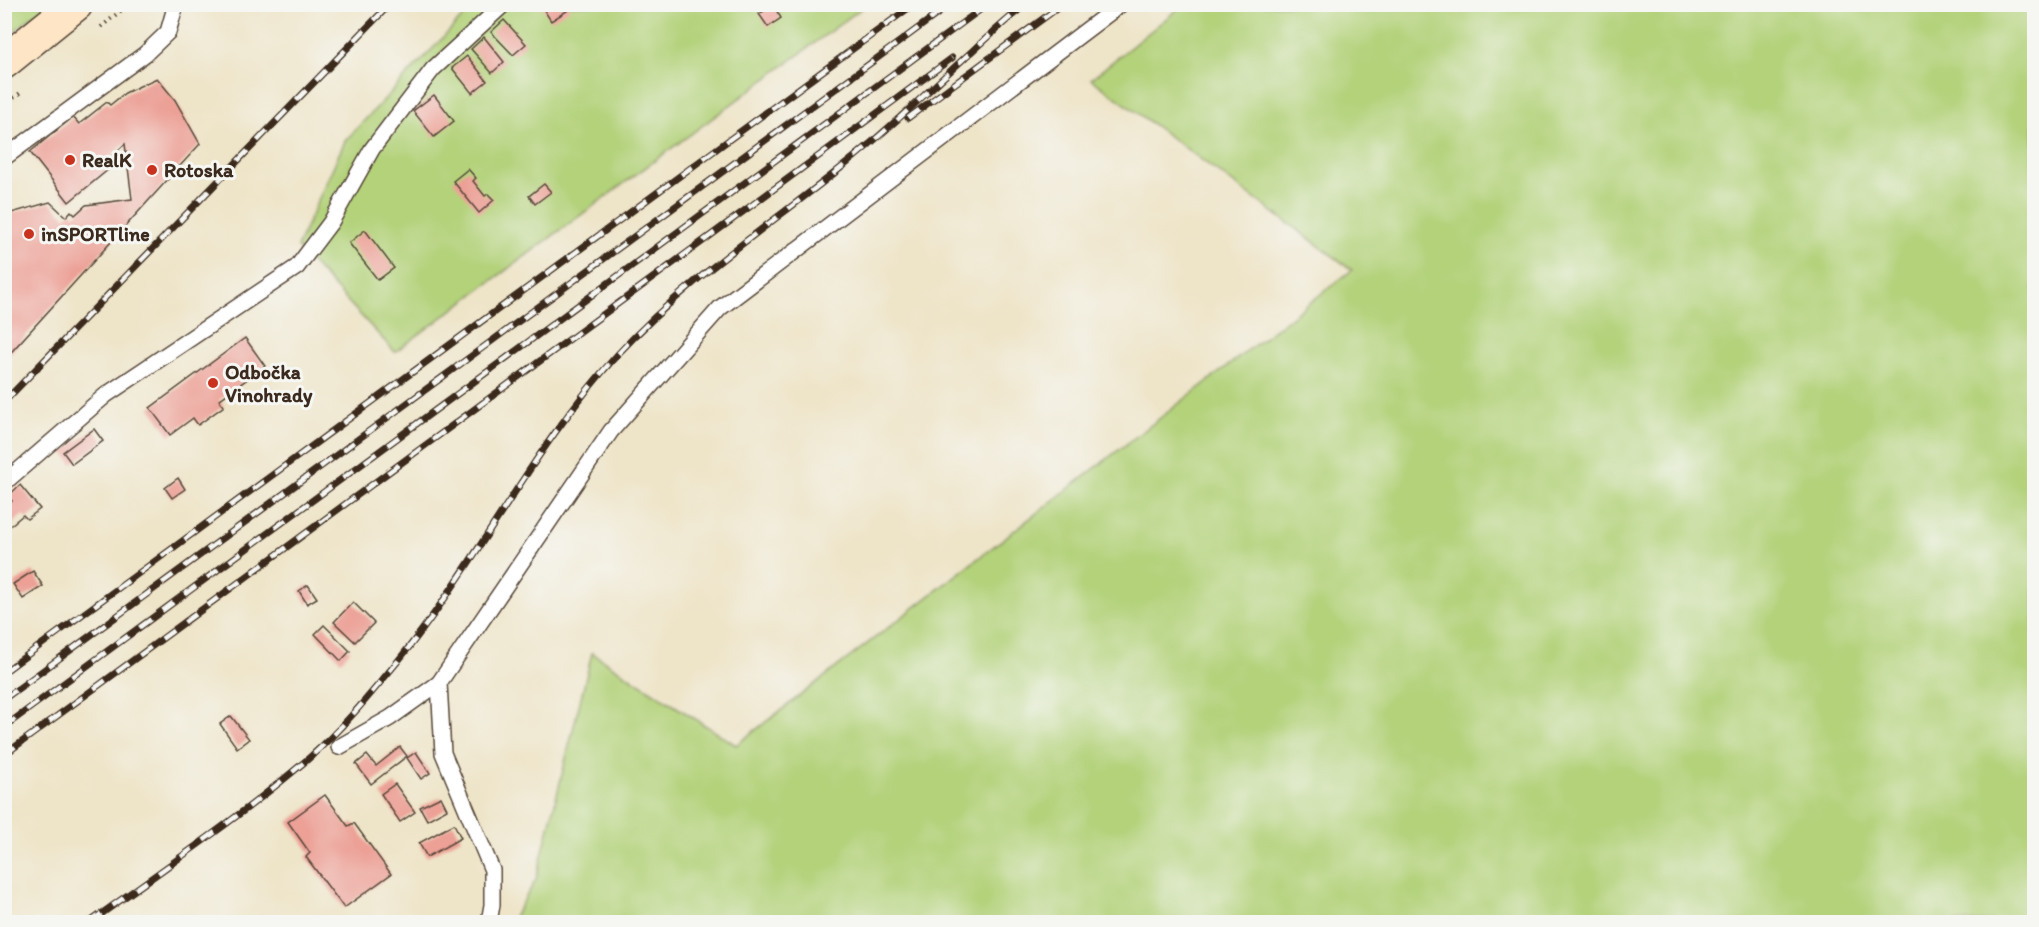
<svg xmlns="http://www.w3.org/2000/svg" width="2039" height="927" font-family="Itim,sans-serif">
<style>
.green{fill:#b3d27a;stroke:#777e4c;stroke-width:1.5}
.building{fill:#eca096}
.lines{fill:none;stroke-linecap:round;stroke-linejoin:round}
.service-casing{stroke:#564638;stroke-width:18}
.secondary-casing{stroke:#564638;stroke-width:36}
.path{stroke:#564638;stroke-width:4;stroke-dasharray:1.5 4.5;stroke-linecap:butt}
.service{stroke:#fff;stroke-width:15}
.secondary{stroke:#fde5c5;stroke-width:33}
.rail-casing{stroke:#3b2a1e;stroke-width:7}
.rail{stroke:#f6f6f2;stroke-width:4.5;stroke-dasharray:14;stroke-linecap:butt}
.poi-dot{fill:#c8321e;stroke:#f6f6f2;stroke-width:2}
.labels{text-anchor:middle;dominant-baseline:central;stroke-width:6;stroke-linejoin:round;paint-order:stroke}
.poi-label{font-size:20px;font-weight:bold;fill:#3b2a1e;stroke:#f6f6f2;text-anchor:start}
</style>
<rect width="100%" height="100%" fill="#f6f6f2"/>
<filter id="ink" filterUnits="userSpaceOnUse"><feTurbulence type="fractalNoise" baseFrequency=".0167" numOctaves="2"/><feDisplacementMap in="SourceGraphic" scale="12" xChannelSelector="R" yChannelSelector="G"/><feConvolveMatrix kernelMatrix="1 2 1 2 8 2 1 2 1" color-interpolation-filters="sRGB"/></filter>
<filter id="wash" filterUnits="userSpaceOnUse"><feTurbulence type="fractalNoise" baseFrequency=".008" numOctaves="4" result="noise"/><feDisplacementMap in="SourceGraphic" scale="24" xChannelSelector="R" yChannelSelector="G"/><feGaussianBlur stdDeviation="1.35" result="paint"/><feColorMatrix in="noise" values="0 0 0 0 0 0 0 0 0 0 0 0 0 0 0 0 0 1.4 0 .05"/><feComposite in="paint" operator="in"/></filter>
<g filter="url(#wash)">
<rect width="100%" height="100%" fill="#eee4c8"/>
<g class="green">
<polygon points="8,5 8,4 47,5 5,38 5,8"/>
<polygon points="474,5 866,5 395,352 297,247 345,141"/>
<polygon points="1183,5 2034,5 2034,922 511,922 536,880 592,653 736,745 1352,270 1091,79"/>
</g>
<g id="blocks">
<g class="building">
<polygon points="540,4 567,4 570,9 551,21"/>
<polygon points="773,5 781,18 768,27 759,14"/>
<polygon points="504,20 526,44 513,55 491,32"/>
<polygon points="484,37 504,62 492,73 471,49"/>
<polygon points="467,56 487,81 472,93 452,68"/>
<polygon points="157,78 175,100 200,144 4,360 4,215 50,202 66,217 71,211 75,215 86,205 132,199 125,144 107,160 109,169 69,202 30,152 73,117 79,124 107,102 110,105 125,93"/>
<polygon points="434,95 454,121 434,137 413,111"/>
<polygon points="468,169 476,178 473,181 485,196 488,194 494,200 479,213 453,181"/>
<polygon points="544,184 551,192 535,204 529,196"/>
<polygon points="365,230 394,268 378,280 349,243"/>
<polygon points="245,338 265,366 219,400 224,406 198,425 193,418 170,435 150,408"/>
<polygon points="94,429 103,441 72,464 63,452"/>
<polygon points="178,478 185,489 172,498 165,488"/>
<polygon points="20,485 40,509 27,519 23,515 4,531 4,508 12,501 8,496"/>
<polygon points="33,571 43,586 23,599 13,584"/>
<polygon points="308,585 317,598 307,604 299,591"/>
<polygon points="353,602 374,623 355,642 334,622"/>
<polygon points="324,625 350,651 341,661 315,634"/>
<polygon points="231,716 249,739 237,748 220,724"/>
<polygon points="400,747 407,756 371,784 356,764 367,755 376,766"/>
<polygon points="416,752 430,773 421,779 407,758"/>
<polygon points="395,784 415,812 400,822 381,794"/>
<polygon points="325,795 348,826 354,823 391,874 344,908 306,857 310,853 288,822"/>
<polygon points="441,797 447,809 427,820 420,807"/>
<polygon points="454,824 461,838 427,857 419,843"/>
</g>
</g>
</g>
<g filter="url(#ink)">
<use href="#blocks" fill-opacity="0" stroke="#564638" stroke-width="1.5"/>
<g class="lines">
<g class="service-casing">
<g id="service">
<polyline points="4,158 145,54 168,32 176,4"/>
<polyline points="4,483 106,395 297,267 331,222 372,149 433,69 504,4"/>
<polyline points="339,747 390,718 439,683"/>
<polyline points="489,922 492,905 492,870 443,753 439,683 611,431 720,308 1121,4"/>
</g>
</g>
<g class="secondary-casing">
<polyline id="secondary" points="4,62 76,4"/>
</g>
<g class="path">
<polyline points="101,27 129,4"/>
<polyline points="4,105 23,91"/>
</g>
<use href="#service" class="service"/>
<use href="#secondary" class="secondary"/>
<g class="rail-casing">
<g id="rail">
<polyline points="908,118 1063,4"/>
<polyline points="4,402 390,4"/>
<polyline points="4,672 914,4"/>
<polyline points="4,699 951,4"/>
<polyline points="4,727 988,4"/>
<polyline points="4,755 952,58"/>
<path d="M90 922C163 869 239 818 308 759 341 730 370 695 398 661 478 563 532 448 618 354 688 278 768 227 847 163 909 113 964 55 1026 4"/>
</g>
</g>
<use href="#rail" class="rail"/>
</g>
</g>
<g class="poi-dot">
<circle cx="70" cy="160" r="6"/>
<circle cx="152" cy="170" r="6"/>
<circle cx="29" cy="234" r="6"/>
<circle cx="213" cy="383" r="6"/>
</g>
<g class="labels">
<g class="poi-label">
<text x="82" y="160">RealK</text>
<text x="164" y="170">Rotoska</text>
<text x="41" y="234">inSPORTline</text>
<text x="225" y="372">Odbočka<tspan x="225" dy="23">Vinohrady</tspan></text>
</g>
</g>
<rect width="2039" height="927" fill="none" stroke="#f6f6f2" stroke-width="24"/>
</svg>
